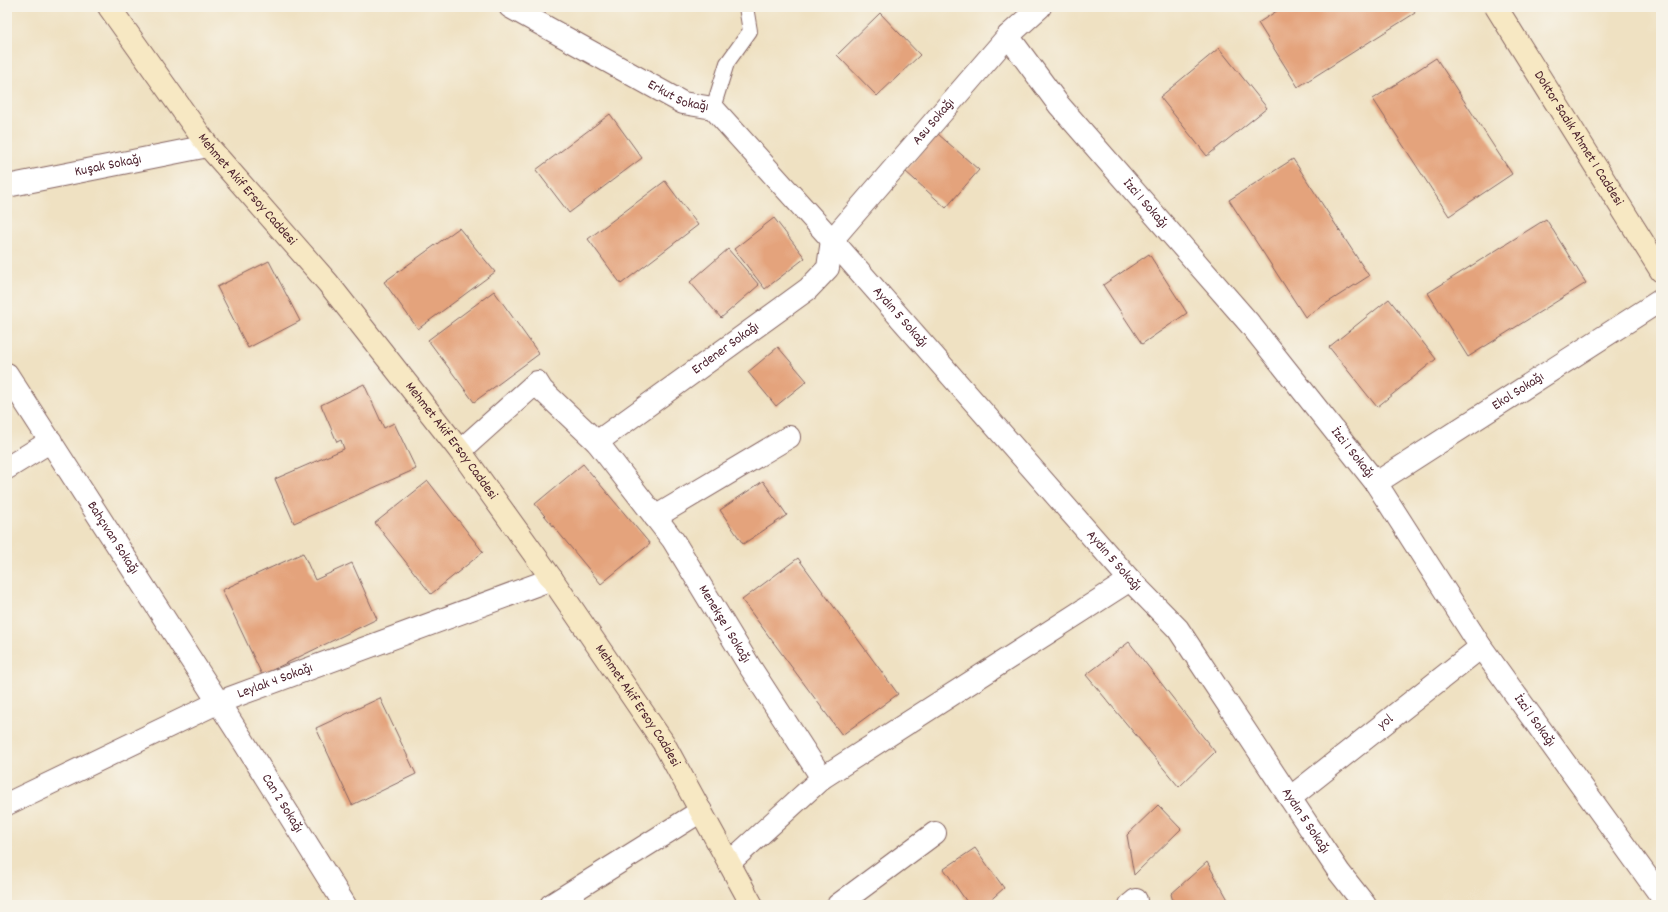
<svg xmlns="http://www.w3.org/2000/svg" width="1668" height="912" font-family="Dekko,sans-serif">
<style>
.building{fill:#e4a37b}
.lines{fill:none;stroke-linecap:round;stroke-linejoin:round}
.lane-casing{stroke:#846360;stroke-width:16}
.street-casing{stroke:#846360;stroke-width:24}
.secondary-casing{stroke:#846360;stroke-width:24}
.lane{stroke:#fff;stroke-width:14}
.street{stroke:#fff;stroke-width:22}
.secondary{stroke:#f7e8c3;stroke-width:22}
.labels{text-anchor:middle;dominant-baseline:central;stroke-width:3.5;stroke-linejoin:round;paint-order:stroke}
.street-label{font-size:14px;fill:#4a1f2b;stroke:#f7f3e8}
</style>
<rect width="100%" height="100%" fill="#f7f3e8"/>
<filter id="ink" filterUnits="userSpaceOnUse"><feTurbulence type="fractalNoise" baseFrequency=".025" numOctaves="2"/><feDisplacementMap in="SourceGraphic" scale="8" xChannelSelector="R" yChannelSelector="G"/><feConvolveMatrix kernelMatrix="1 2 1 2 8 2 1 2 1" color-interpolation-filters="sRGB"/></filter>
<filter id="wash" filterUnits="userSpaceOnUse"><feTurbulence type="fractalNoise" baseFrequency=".012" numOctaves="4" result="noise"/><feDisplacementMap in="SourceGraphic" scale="16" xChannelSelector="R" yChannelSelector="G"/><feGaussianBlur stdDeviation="0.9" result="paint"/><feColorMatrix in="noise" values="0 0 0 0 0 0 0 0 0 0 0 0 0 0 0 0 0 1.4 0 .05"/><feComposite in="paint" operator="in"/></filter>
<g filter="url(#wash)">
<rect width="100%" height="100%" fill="#efe1c2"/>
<g id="blocks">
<g class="building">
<polygon points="1283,7 1412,7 1415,13 1298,87 1258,23"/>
<polygon points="880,13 920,55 877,96 837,55"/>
<polygon points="1219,48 1267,108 1207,156 1160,97"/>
<polygon points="1436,58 1512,174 1449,216 1373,99"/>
<polygon points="610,114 642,158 569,213 536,170"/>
<polygon points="938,134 979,170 946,208 905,171"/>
<polygon points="1293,159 1369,276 1305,317 1229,200"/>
<polygon points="665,181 698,225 621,284 588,239"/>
<polygon points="774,218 805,258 765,289 734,249"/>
<polygon points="1546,219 1586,283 1468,357 1428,293"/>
<polygon points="459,228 495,272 418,329 384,282"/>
<polygon points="728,249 759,285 721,318 690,282"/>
<polygon points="1149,254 1187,313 1142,344 1103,285"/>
<polygon points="269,261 300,321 248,348 217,287"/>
<polygon points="494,291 539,354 474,402 428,340"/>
<polygon points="1389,299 1436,359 1377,407 1329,347"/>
<polygon points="778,347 807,381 776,406 748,372"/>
<polygon points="364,384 384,428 394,423 416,469 294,523 275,479 344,449 341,440 337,442 321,405"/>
<polygon points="583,464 650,544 601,584 535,504"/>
<polygon points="428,481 483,552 431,594 375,523"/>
<polygon points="763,481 787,515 743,544 720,510"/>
<polygon points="303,553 315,580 352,563 377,619 262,675 222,590"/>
<polygon points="798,558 898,694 842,735 742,600"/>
<polygon points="1129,642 1215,752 1179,787 1086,675"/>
<polygon points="380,698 416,774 352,805 316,728"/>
<polygon points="1158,805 1181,829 1134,875 1127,835"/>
<polygon points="975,848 1004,888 985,905 969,905 944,869"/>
<polygon points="1207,862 1231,905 1174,905 1171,894"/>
</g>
</g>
</g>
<g filter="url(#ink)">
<use href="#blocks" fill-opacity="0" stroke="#846360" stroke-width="1"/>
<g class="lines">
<g class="lane-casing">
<polyline id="lane" points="713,108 727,63 750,31 746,7"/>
</g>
<g class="street-casing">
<g id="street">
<path id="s1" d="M510 7 683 103 713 108 832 240 1130 580 1178 629 1339 872 1365 905"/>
<path id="s2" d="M1008 36 1059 105 1249 323 1376 483 1481 647 1661 896"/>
<path id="s3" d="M7 186 208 146"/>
<path id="s4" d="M832 240 1008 36 1040 7"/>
<path id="s5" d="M7 374 242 739 345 905"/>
<path id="s6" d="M597 442 808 289 828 268 832 240"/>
<path id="s7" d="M460 451 537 382 542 390 597 442 673 540 750 667 822 778 729 863"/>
<polyline points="7,468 51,441"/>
<path id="s8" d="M1376 483 1661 300"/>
<polyline points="655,517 789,437"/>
<polyline points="822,778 1130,580"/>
<path id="s9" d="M1290 798 1481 647"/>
<path id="s10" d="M7 804 219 702 552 579"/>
<polyline points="551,905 701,811"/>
<polyline points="838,905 935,833"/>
<polyline points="1130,905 1136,900"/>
</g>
</g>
<g class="secondary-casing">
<g id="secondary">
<path id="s11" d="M109 7 208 146 328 283 460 451 552 579 663 742 752 905"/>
<path id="s12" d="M1496 7 1661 271"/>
</g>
</g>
<use href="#lane" class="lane"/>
<use href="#street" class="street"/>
<use href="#secondary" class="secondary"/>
</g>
</g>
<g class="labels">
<g class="street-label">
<text stroke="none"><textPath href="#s1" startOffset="191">Erkut Sokağı</textPath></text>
<text stroke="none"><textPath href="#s4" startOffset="156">Asu Sokağı</textPath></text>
<text stroke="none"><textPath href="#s12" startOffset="155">Doktor Sadık Ahmet 1 Caddesi</textPath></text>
<text stroke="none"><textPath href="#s3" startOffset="103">Kuşak Sokağı</textPath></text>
<text stroke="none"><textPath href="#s11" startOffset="229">Mehmet Akif Ersoy Caddesi</textPath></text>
<text stroke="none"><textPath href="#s2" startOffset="217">İzci 1 Sokağı</textPath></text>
<text stroke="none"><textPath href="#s1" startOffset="509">Aydın 5 Sokağı</textPath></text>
<text stroke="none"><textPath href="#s6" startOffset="159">Erdener Sokağı</textPath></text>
<text stroke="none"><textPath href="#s8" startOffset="169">Ekol Sokağı</textPath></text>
<text stroke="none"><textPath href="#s11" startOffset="553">Mehmet Akif Ersoy Caddesi</textPath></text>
<text stroke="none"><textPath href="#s2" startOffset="541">İzci 1 Sokağı</textPath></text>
<text stroke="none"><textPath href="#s5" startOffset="195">Bahçıvan Sokağı</textPath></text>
<text stroke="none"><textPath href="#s1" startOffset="833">Aydın 5 Sokağı</textPath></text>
<text stroke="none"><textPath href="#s7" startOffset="411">Menekşe 1 Sokağı</textPath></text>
<text stroke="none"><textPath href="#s10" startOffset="295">Leylak 4 Sokağı</textPath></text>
<text stroke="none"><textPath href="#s11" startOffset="877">Mehmet Akif Ersoy Caddesi</textPath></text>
<text stroke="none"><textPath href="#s2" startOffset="865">İzci 1 Sokağı</textPath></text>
<text stroke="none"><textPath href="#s9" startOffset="122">yol</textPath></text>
<text stroke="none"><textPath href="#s5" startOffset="510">Can 2 Sokağı</textPath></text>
<text stroke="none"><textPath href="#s1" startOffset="1157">Aydın 5 Sokağı</textPath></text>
</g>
</g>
<rect width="1668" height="912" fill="none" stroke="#f7f3e8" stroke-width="24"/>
</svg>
